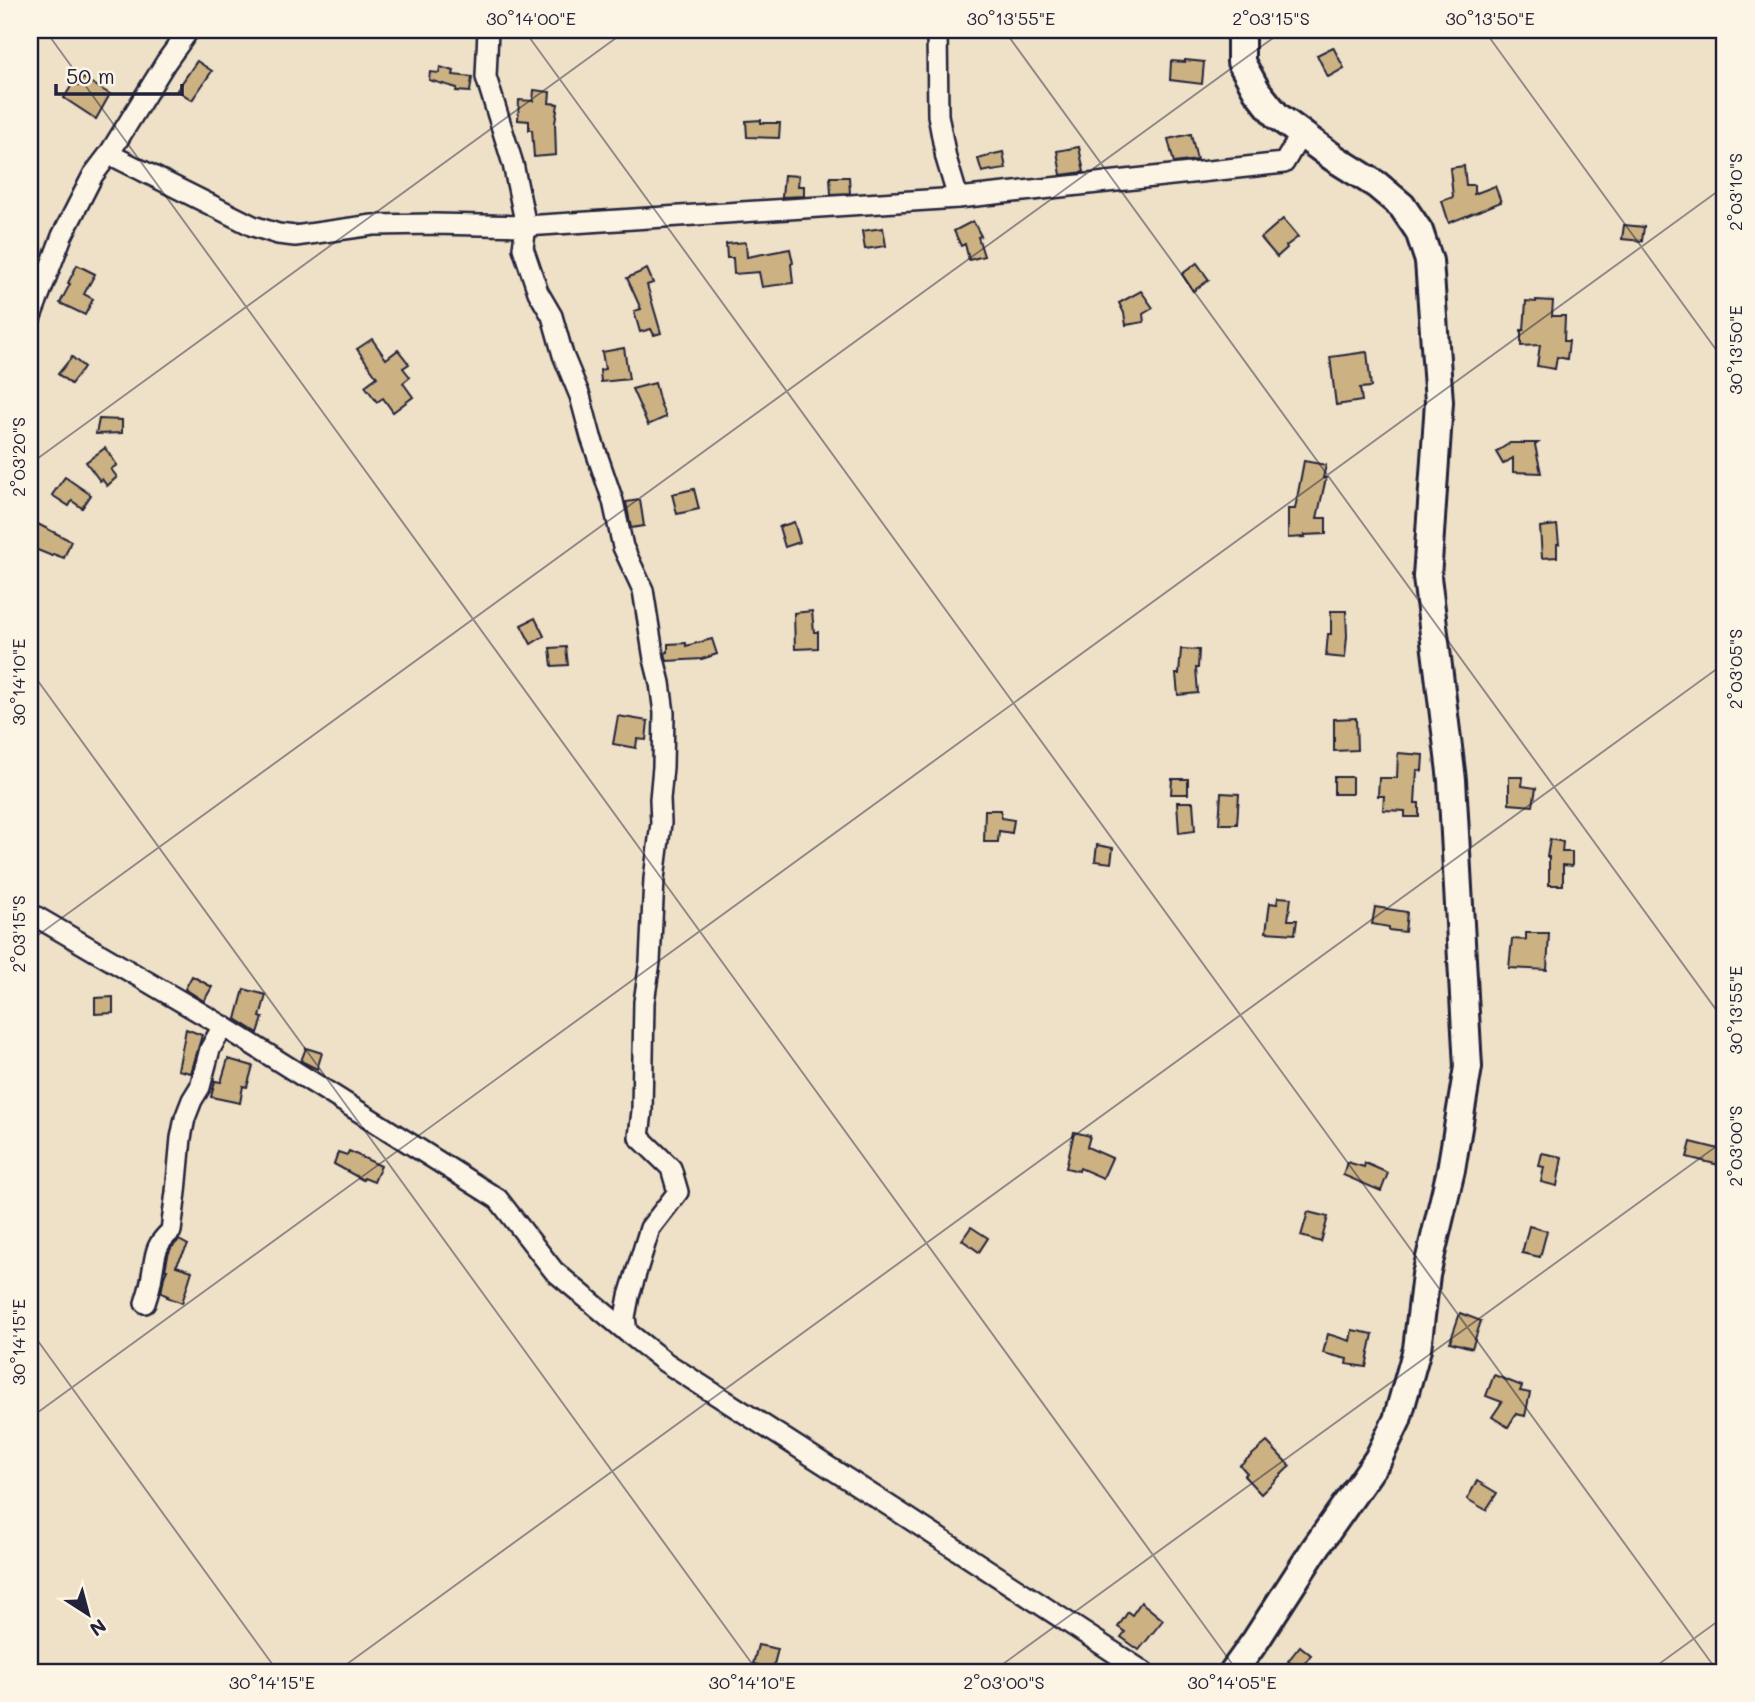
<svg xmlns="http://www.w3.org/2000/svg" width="1755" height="1702" font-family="Mali,sans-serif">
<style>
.building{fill:#ccb182;stroke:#22223b;stroke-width:2}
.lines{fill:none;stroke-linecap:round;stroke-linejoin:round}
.minor-casing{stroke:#22223b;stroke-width:24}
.secondary-casing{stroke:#22223b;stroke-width:32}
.minor{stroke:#fcf5e5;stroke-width:19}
.secondary{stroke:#fcf5e5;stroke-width:26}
.ticks{fill:none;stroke:#22223b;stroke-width:2;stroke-opacity:0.45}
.neatline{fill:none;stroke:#22223b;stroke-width:2.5}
.ticks-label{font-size:18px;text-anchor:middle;fill:#22223b}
</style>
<rect width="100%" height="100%" fill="#eee1c7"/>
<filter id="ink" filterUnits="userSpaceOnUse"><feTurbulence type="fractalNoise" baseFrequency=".0143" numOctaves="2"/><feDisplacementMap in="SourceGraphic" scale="14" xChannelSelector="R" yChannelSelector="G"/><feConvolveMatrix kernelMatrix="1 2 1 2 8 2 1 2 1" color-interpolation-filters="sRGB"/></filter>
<g filter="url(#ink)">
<g class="building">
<polygon points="1333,47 1344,68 1328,77 1317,55"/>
<polygon points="1185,60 1204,62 1202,84 1170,80 1171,61 1185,62"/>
<polygon points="197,61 212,71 192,100 177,90"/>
<polygon points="440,67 454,71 453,75 472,77 470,92 456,91 457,88 429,80 430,72 439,73"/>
<polygon points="83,78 110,94 96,119 64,98 73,83 78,86"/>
<polygon points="534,90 550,92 549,103 558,104 555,123 556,155 534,157 532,130 529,130 529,121 518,120 519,100 533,101"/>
<polygon points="761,120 761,123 780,123 779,138 747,137 746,121"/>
<polygon points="1191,134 1197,160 1174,163 1168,139"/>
<polygon points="1079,147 1084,172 1061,175 1057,151"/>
<polygon points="1003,152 1006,169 992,171 991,170 982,172 978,159 989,156 989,155"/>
<polygon points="1464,166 1466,185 1474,185 1474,194 1495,186 1501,202 1449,223 1442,201 1453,197 1450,168"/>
<polygon points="784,175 799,176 798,186 804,186 804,196 782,197"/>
<polygon points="830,177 849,177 850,193 831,194"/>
<polygon points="1283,219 1298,237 1286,246 1287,248 1277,257 1261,238"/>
<polygon points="973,221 981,236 978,237 984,256 969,260 965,244 961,246 954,231"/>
<polygon points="1624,225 1644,227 1642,241 1622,239"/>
<polygon points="883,228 886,246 865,249 862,231"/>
<polygon points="746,242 747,257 790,249 793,263 791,264 793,283 762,287 759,272 734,274 733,258 727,258 726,244"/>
<polygon points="1197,263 1209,280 1193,291 1182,274"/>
<polygon points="77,265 95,274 84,294 93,299 85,315 60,303 70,284 68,283"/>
<polygon points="647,269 653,283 647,285 661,333 654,335 651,329 640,332 634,311 641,309 627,278"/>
<polygon points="1141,291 1153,308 1143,314 1144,322 1126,325 1124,313 1119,303"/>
<polygon points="1536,300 1553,301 1552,316 1565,316 1564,341 1569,341 1567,359 1557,357 1555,369 1537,366 1540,345 1521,346 1521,330 1524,330 1526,301 1536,302"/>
<polygon points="372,339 386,359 398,350 409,364 403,368 410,377 403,383 413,397 393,412 383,398 377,402 365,386 377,377 357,349"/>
<polygon points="624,348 629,379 601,382 600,370 605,369 602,352"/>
<polygon points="1367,352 1371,387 1360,388 1362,401 1336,405 1330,357"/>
<polygon points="72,357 84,367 71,384 58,374"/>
<polygon points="655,383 660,403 666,417 648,425 632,389"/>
<polygon points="99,419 122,420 122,433 96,434"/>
<polygon points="1510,443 1538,443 1535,445 1541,473 1513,472 1513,458 1503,464 1496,452"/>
<polygon points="105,448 117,465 111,469 117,477 107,486 102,479 100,481 86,462"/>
<polygon points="1304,461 1326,465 1323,478 1326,478 1317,518 1326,518 1326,534 1304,535 1305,537 1288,538 1288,509 1295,509"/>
<polygon points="65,477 91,495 82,508 72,501 69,506 52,495"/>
<polygon points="694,489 699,509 677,514 672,494"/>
<polygon points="640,500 644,526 631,528 626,502"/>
<polygon points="30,520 71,541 64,558 53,554 52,556 30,547"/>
<polygon points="794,522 800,542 785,547 779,527"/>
<polygon points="1557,525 1559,544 1557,544 1557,557 1542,558 1540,527"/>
<polygon points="812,611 814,632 818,632 818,648 795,649 794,613"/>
<polygon points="1331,611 1346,611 1347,636 1345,658 1326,656 1328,634 1331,634"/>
<polygon points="535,618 544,636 531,644 521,625"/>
<polygon points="712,639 717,654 702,659 667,661 665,653 668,652 668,644 686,643 686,646"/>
<polygon points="566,647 568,665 552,666 550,648"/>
<polygon points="1181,649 1199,650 1198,668 1196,668 1198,693 1178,695 1176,674 1179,674"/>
<polygon points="618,716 648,721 646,740 637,739 636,748 613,744"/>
<polygon points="1356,718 1357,750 1334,751 1334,719"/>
<polygon points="1398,753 1423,755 1422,771 1417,770 1415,803 1419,803 1419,817 1405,817 1405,811 1383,810 1384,796 1378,796 1379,778 1397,778"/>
<rect x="1334" y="777" width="18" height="17"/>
<polygon points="1509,777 1523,777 1522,786 1536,788 1533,806 1509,804"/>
<polygon points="1172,779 1188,779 1188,794 1171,794"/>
<polygon points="1221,793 1239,794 1237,824 1219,824"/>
<polygon points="1177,802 1193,802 1195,831 1179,833"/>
<polygon points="985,810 1001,810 1001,818 1014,820 1012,833 999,831 998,842 984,842"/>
<polygon points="1550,839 1563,842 1562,852 1572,852 1572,866 1563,865 1563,885 1549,885 1549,857 1547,857"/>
<polygon points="1097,845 1113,848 1111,863 1095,861"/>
<polygon points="1278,897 1291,898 1288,920 1297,920 1295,934 1266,932 1270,903 1277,904"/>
<polygon points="1375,907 1407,912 1405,932 1389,930 1389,927 1372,924"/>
<polygon points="1526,933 1549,933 1547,970 1509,968 1512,939 1526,940"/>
<polygon points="192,976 212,987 204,1001 185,989"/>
<polygon points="244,989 266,995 260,1017 263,1018 258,1033 236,1019"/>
<polygon points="113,997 113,1013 95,1014 95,998"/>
<polygon points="186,1029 202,1035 191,1073 178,1070"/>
<polygon points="306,1048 322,1053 317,1069 301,1061"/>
<polygon points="228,1059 253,1066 247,1087 243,1086 240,1103 211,1097 215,1081 221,1082"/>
<polygon points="1074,1132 1090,1136 1087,1147 1112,1158 1103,1178 1080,1168 1079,1171 1066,1168"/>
<polygon points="1691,1142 1723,1150 1719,1165 1687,1157"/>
<polygon points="349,1151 381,1166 374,1182 364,1178 363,1180 334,1164 338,1152 347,1155"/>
<polygon points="1542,1153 1562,1157 1557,1186 1541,1182 1544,1167 1539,1166"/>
<polygon points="1347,1162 1364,1167 1365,1163 1388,1173 1381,1191 1343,1175"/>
<polygon points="1308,1212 1328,1217 1321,1242 1301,1236"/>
<polygon points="1529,1226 1547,1231 1540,1257 1522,1253"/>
<polygon points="971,1227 988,1238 979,1252 962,1240"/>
<polygon points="179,1240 188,1245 176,1266 192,1271 182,1303 167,1297 168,1296 161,1293 164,1277 167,1270 165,1270 168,1255 171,1248"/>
<polygon points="1460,1313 1481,1321 1472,1348 1450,1342"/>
<polygon points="1352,1330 1373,1334 1366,1367 1346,1364 1347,1359 1323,1353 1328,1334 1350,1341"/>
<polygon points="1494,1375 1522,1386 1520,1391 1530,1393 1525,1416 1516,1414 1508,1427 1492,1417 1502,1402 1486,1396"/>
<polygon points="1267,1442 1290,1466 1261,1494 1244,1476 1247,1473 1240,1465"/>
<polygon points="1477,1481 1497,1493 1486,1510 1467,1499"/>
<polygon points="1141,1602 1163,1620 1139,1650 1121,1637 1125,1632 1118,1627 1128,1612 1132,1615"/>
<polygon points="758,1645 778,1649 772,1672 755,1672 758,1665 753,1664"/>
<polygon points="1300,1646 1311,1655 1299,1670 1288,1661"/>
</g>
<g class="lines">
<g class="minor-casing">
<g id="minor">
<polyline points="488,30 486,77 513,164 526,226 523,248 538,292 552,316 563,355 580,396 591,437 613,501 623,547 643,590 654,659 660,683 664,713 663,767 660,799 661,823 654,879 650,962 644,1002 642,1111 639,1137 671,1168 678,1192 650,1228 629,1296 625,1317 627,1332"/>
<polyline points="937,30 938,115 946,158 958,198"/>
<polyline points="109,154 253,226 278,234 295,236 373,225 433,224 526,226 958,198 1284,163 1301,134"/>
<polyline points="30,319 62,236 93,175 109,154 166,62 189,30"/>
<polyline points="30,913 223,1026 498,1199 554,1271 627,1332 665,1362 902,1514 1144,1672"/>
<path d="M145 1303C148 1294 151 1285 152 1275 156 1254 154 1246 171 1231L176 1192 181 1138 185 1118 192 1100 200 1087 210 1049 223 1026"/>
</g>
</g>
<g class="secondary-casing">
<polyline id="secondary" points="1233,1672 1256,1640 1314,1550 1378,1459 1397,1420 1417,1349 1426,1275 1451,1170 1468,1067 1452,780 1427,577 1439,402 1429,261 1419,231 1402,206 1377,185 1334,158 1277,116 1257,91 1241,62 1241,30"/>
</g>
<use href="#minor" class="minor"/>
<use href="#secondary" class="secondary"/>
</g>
</g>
<path class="ticks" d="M45 30 1238 1672M524 30 1718 1672M1004 30 1725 1022M1484 30 1725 362M30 464 627 30M30 670 758 1672M30 941 1284 30M30 1330 278 1672M30 1418 1725 186M336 1672 1725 663M992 1672 1725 1140M1648 1672 1725 1616"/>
<rect width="1755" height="1702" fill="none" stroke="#fcf5e5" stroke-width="77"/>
<g transform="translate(88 1614) rotate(144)" stroke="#fcf5e5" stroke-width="5" paint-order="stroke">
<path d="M0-5L12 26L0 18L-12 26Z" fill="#22223b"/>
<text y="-10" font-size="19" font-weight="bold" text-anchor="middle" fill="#22223b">N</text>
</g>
<path d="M56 84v10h126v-10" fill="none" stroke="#22223b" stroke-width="3.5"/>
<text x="66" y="84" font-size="21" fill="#22223b" stroke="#fcf5e5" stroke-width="5" paint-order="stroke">50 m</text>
<rect x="38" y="38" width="1678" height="1626" class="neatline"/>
<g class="ticks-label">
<text x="531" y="25">30°14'00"E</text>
<text x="1011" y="25">30°13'55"E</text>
<text x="1271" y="25">2°03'15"S</text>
<text x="1490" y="25">30°13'50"E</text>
<text transform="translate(1736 192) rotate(-90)" y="6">2°03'10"S</text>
<text transform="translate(1736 350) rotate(-90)" y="6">30°13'50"E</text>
<text transform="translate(19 457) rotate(-90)" y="6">2°03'20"S</text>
<text transform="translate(1736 669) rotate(-90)" y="6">2°03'05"S</text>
<text transform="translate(19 682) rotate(-90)" y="6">30°14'10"E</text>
<text transform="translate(19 934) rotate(-90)" y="6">2°03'15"S</text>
<text transform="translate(1736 1010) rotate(-90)" y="6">30°13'55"E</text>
<text transform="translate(1736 1146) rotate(-90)" y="6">2°03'00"S</text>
<text transform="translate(19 1342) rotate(-90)" y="6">30°14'15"E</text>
<text x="272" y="1689">30°14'15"E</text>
<text x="752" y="1689">30°14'10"E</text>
<text x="1004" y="1689">2°03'00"S</text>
<text x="1232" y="1689">30°14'05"E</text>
</g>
</svg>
